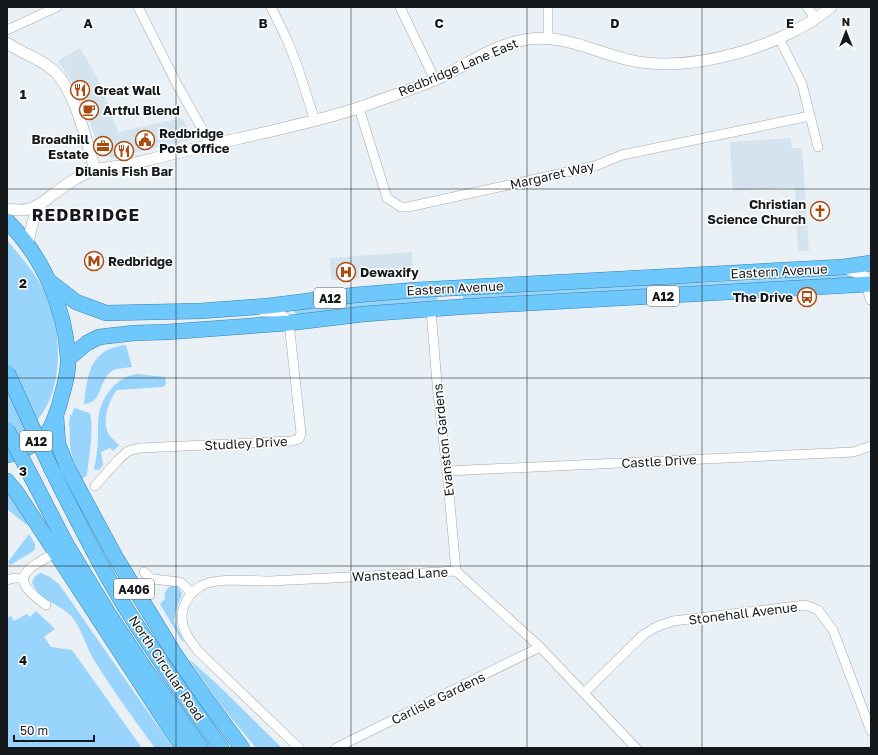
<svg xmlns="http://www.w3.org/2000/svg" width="878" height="755" font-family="'Golos Text',sans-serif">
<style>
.built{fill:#d4e3ed}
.green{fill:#98d4fb}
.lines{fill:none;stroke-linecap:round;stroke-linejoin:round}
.minor-casing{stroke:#a1a9ae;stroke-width:10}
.tertiary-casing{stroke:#a1a9ae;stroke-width:12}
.trunk-casing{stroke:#3882ad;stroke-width:16}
.minor{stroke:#fff;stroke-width:9}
.tertiary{stroke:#fff;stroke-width:11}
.trunk{stroke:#6ec8fc;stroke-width:15}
.trunk-bridge-casing{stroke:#3882ad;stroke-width:16;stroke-linecap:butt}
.trunk-bridge{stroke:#6ec8fc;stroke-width:15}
.grid{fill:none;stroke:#16191b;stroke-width:1;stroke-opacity:0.55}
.labels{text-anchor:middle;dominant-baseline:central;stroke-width:3;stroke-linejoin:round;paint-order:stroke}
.shield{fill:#fff;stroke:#5c5e5f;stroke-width:1}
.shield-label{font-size:12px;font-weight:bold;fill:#16191b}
.street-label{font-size:13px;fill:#16191b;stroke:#fff}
.poi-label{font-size:13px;font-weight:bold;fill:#16191b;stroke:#fff;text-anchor:start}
.district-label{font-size:17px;font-weight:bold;letter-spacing:1px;fill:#16191b;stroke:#fff}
.grid-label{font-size:13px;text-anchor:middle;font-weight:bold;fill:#16191b;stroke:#fff;stroke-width:3;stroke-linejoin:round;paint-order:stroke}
</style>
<rect width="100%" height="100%" fill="#e9f1f7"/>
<g class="built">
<polygon points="80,48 98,79 118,132 182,118 194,139 112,158 100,152 89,119 75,86 58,61"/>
<polygon points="791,138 792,148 802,148 809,251 798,251 795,187 733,191 730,142"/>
<polygon points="412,252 413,275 331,280 330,258"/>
</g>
<g class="green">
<path d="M7 240C21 257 37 275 46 295 67 342 64 422 7 441Z"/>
<polygon points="855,273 860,277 463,301 463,291 694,278 702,283 758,280"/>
<polygon points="437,294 438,303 298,315 294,312 293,309 294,308"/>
<path d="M126 345 132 367C127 368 121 368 116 369 97 376 105 403 84 404 88 374 89 349 126 345Z"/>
<path d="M137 374 165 377 166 384 163 387 117 390C109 400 103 418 107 430 108 435 115 441 119 445L113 451 110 448 101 452 103 465 99 470 94 469C96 459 98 449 98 438 98 418 97 406 111 389 119 380 125 376 137 374Z"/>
<path d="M74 408 90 413C94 433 89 454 87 475L82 479C72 460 68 448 70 427L69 426 70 415H72Z"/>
<polygon points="7,492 20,510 28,526 7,509"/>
<polygon points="29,534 35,544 35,549 32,552 10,565 8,562"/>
<path d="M41 573 50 577 59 584 173 748H155C134 719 113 691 94 660 86 647 82 629 72 617 59 602 40 603 32 582L35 576Z"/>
<path d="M172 585 177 586 182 593 176 611 174 621 184 642 182 641 160 604 165 599C164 592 166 589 172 585Z"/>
<polygon points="36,611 55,629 44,637 51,647 72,650 142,748 7,748 7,618 11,616 14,621 27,614 30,617"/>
<polygon points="189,659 219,686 282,748 256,748 219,703"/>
</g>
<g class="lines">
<g class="minor-casing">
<g id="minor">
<polyline points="138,7 178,86 211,145"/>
<polyline points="271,7 288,42 297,65 315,121"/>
<polyline points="400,7 435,80"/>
<polyline points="548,7 548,38"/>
<polyline points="807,7 816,19"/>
<polyline points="7,30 57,7"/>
<polyline points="779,38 802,84 818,147"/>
<polyline points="359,108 387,198 401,207 408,207 595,166 622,155 810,116"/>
<polyline points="431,310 438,395 447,471 456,571"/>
<polyline points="447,471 853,452 871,446"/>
<path d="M95 486 117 461 128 451 140 448 292 441 299 439 301 433 289 323C283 311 275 312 263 312"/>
<polyline points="144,572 152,579 180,582 186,587 191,593"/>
<polyline points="7,580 14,578 23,578"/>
<path d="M46 605C9 579 22 571 55 553"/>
<polyline points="584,693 643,635 656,627 673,621 805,605 818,610 833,630 871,731"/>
<path d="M299 748 198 651C194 645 189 640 186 633 177 616 184 596 201 586 215 577 252 581 270 581 332 578 394 575 456 571L540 647 636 748"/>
<polyline points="336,748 540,647"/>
</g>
</g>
<g class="tertiary-casing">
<g id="tertiary">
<path d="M7 43C21 53 39 58 52 69 75 88 86 141 95 170"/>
<path d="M7 209C14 210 22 211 29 209 38 207 44 201 51 196 64 186 80 174 96 170 106 167 117 167 127 165 164 156 200 147 237 139 279 129 320 121 361 107 385 98 411 90 435 80 462 68 488 48 518 41 558 31 591 51 629 60 690 74 783 47 831 7"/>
<path d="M28 247C29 231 33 218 41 204"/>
<path d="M843 267C870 278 864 272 871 299"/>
</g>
</g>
<g class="trunk-casing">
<g id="trunk">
<path d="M7 221C43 257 65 307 68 358 69 374 63 390 59 406 56 414 53 426 47 433 38 443 20 453 7 455"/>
<polyline points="49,281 76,302 106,313 200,311 268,306 355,295 416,290 843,267 871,263"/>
<polyline points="68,359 87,343 99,337 134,333 167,332 289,323 364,314 458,307 871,284"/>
<polyline points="56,416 58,444 68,469 116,558 174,653 208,702 242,748"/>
<path d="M51 468C74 514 97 561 124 605 154 654 188 701 221 748"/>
<polyline points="32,478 66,544 108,613 141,663 201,748"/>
<polyline points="7,481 17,493 171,730 184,748"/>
</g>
</g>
<use href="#minor" class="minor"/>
<use href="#tertiary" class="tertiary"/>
<use href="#trunk" class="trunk"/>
<g class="trunk-bridge-casing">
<g id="trunk-bridge">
<polyline points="7,372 51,468"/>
<polyline points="7,430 32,478"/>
</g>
</g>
<use href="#trunk-bridge" class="trunk-bridge"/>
</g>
<path class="grid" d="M176 7V748M351 7V748M527 7V748M702 7V748M7 189H871M7 378H871M7 566H871"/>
<defs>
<g id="restaurant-ring" transform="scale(1)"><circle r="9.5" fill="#fff" stroke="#ad4b0f" stroke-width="1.5"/><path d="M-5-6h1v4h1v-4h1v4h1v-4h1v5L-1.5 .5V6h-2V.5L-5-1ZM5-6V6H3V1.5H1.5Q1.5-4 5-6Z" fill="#ad4b0f"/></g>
<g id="cafe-ring" transform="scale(1)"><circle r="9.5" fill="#fff" stroke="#ad4b0f" stroke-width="1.5"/><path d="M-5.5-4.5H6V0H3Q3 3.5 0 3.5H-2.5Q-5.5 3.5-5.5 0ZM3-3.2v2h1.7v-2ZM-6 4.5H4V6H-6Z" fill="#ad4b0f"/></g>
<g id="civic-ring" transform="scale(1)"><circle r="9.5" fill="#fff" stroke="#ad4b0f" stroke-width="1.5"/><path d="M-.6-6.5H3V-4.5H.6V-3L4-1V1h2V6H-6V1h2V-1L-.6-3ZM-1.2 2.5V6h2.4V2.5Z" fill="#ad4b0f"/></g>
<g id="office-ring" transform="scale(1)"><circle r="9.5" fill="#fff" stroke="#ad4b0f" stroke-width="1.5"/><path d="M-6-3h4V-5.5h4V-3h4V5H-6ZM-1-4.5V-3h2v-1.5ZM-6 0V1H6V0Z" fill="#ad4b0f"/></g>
<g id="church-ring" transform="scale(1)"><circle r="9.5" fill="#fff" stroke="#ad4b0f" stroke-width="1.5"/><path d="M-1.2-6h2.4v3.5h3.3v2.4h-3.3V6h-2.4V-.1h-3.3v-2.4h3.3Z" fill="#ad4b0f"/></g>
<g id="metro-ring" transform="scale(1)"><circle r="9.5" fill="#fff" stroke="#ad4b0f" stroke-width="1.5"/><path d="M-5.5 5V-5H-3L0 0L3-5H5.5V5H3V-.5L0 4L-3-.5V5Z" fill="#ad4b0f"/></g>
<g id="hospital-ring" transform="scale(1)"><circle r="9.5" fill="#fff" stroke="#ad4b0f" stroke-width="1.5"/><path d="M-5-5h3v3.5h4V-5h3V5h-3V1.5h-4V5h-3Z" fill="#ad4b0f"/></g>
<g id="bus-ring" transform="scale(1)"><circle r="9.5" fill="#fff" stroke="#ad4b0f" stroke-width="1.5"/><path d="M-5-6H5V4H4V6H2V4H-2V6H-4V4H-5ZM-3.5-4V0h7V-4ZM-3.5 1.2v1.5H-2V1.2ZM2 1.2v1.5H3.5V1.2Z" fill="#ad4b0f"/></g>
</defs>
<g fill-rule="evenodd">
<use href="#restaurant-ring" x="80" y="90"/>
<use href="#cafe-ring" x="89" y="110"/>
<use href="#civic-ring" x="145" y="140"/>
<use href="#office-ring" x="103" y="146"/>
<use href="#restaurant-ring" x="124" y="151"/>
<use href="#church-ring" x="820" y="211"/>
<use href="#metro-ring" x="94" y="261"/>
<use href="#hospital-ring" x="346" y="272"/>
<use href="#bus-ring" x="807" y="297"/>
</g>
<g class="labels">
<g class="shield">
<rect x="647" y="286" width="32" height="20" rx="3"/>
<rect x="314" y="288" width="32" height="20" rx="3"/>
<rect x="20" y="431" width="32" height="20" rx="3"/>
<rect x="114" y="579" width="40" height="20" rx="3"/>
</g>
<g class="shield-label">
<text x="663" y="296">A12</text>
<text x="330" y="298">A12</text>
<text x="36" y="441">A12</text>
<text x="134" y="589">A406</text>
</g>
<g class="street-label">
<text transform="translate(458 67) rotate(-23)">Redbridge Lane East</text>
<text transform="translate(552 175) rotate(-13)">Margaret Way</text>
<text transform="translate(779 271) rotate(-3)">Eastern Avenue</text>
<text transform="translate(455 288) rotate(-3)">Eastern Avenue</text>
<text transform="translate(443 440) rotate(-96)">Evanston Gardens</text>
<text transform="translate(246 443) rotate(-3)">Studley Drive</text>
<text transform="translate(659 461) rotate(-3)">Castle Drive</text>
<text transform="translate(400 574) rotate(-3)">Wanstead Lane</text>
<text transform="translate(743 613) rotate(-7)">Stonehall Avenue</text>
<text transform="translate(167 668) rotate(56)">North Circular Road</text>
<text transform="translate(438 698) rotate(-26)">Carlisle Gardens</text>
</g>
<g class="poi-label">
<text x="94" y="90">Great Wall</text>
<text x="103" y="110">Artful Blend</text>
<text x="159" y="133">Redbridge<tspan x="159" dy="15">Post Office</tspan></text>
<text x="89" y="139" text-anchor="end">Broadhill<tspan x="89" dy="15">Estate</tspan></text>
<text x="124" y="171" text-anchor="middle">Dilanis Fish Bar</text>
<text x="806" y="204" text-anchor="end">Christian<tspan x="806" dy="15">Science Church</tspan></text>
<text x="108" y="261">Redbridge</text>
<text x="360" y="272">Dewaxify</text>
<text x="793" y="297" text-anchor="end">The Drive</text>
</g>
<g class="district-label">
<text x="86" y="214">REDBRIDGE</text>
</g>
</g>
<g class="grid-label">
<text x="88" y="28">A</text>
<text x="263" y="28">B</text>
<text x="439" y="28">C</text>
<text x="615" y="28">D</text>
<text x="790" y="28">E</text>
<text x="23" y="99">1</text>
<text x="23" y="288">2</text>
<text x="23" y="476">3</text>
<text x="23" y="665">4</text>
</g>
<rect width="878" height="755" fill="none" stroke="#16191b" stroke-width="16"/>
<g transform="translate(846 32)" stroke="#ffffff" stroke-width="3" paint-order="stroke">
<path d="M0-3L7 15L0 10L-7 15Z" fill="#16191b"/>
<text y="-6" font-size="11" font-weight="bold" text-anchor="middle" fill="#16191b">N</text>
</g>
<path d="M14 735v6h80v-6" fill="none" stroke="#16191b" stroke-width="2"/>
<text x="20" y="735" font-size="12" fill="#16191b" stroke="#ffffff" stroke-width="3" paint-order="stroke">50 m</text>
</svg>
